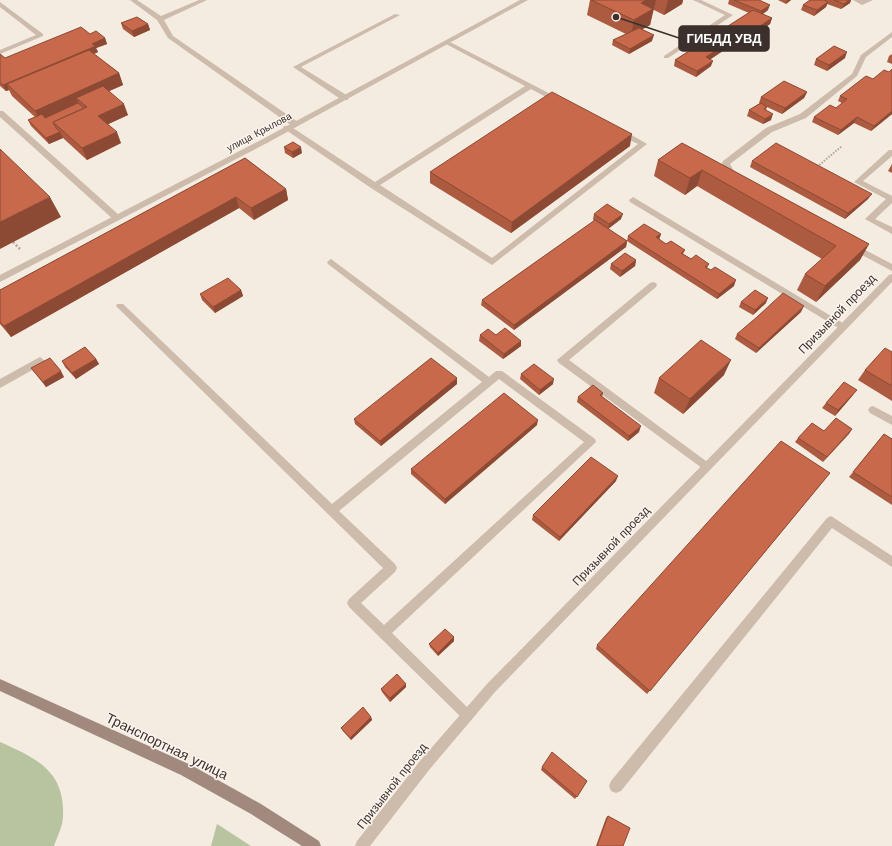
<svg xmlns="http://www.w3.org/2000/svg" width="892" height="846" font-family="'Work Sans',sans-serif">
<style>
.green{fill:#b8c4a0}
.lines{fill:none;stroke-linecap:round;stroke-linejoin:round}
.path-far1{stroke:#b9a596;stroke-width:2;stroke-dasharray:1.5 1.5;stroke-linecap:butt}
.path{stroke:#b9a596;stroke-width:2.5;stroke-dasharray:2 2;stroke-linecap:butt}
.lane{fill:#cdbbac;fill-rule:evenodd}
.street{fill:#cdbbac;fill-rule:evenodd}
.secondary{fill:#a18a7d;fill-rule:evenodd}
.wall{fill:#ac5a40}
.shaded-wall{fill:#8c4a34}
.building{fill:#c8694b;stroke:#8c4a34}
.labels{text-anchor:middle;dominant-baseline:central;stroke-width:3;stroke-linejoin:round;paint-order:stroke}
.far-street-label{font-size:10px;fill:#3b302b;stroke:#fbf5ee}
.street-label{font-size:12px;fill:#3b302b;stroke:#fbf5ee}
.near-street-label{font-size:14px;fill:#3b302b;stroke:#fbf5ee}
.leader{fill:none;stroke:#3b302b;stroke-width:1.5}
.callout-dot{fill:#3b302b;stroke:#fbf5ee;stroke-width:1.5}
.callout{fill:#3b302b;stroke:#3b302b;stroke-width:1.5}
.callout-label{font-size:13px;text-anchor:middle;font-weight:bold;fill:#fff}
</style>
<rect width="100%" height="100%" fill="#f4ebe1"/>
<g class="green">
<path d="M0 742C36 758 65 771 63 816 63 826 57 837 54 846H0Z"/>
<polygon points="217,824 251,846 211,846"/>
</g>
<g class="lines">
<polyline class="path-far1" points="817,167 842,146"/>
<polyline class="path" points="13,242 20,249"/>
<g class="lane">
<polygon points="130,0 137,0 161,16 199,0 207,0 164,20 173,36 298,122 298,126 292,126 168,38 157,20"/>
<polygon points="693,0 701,0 733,15 668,58 664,58 664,56 725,15"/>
<polygon points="853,0 873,0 862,5"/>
<polygon points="0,2 43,34 43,36 0,54 0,50 36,35 0,7"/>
<polygon points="395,14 400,15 301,67 348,96 348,100 342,100 293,67"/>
<polygon points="892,32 892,37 866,57 857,76 806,118 772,132 730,164 738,178 734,181 731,180 722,163 723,161 766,128 800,114 852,74 861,55"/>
<polygon points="448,41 564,101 560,103 557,103 531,89 380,185 492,258 638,144 617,134 617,130 623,130 647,144 492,265 371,188 283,128 284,126 290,126 375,182 525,86 446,44 446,42"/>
<polygon points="0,111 3,111 120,216 120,220 114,220 0,117"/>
<polygon points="889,150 892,150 892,156 863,181 892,196 892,203 875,219 892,227 892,234 865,219 886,199 854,182"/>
<polygon points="633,197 846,325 848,327 846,329 840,329 630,202 629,200"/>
<polygon points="852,243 892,264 892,271 849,248 848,246"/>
<path d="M331 259 489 377 496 371H502L595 439 596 442 392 633 471 711 473 715 471 719 467 721 463 719 349 607 347 603 349 599 383 568 116 306 117 304H123L332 504 482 382 328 264 327 262ZM499 379 584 442 384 625 361 603 395 572 397 568 395 564 339 511Z"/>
<polygon points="653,282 656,283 657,285 656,287 569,360 710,464 711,467 710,470 706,471 559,363 557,360 650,283"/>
<polygon points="40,357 45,361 43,364 0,388 0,379"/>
<polygon points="873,406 892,416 892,425 870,413 868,410 870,407"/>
<polygon points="831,516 892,556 892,567 832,528 621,791 616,793 611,791 609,786 611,781 827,518"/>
</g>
<g class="street">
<polygon points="520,0 528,0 267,143 0,282 0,275 261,140"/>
<polygon points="892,274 892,282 495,692 429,770 370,846 355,846 357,841 420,761 487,684 889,275"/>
</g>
<polygon class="secondary" points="0,679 191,765 261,804 319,841 321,846 302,846 251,814 181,775 0,691"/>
</g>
<g class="wall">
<polygon points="590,0 683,0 682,4 664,15 654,10 653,10 650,25 642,29 652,41 629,54 612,45 613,40 626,34 587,15"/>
<polygon points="729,0 759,0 768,10 762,14 772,18 770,24 736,46 732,45 710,59 711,66 696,77 674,66 675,60 749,13 728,4"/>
<polygon points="778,0 791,0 786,4"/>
<polygon points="810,0 851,0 850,3 841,9 827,4 826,7 814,16 801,10 803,5"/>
<polygon points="121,23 148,24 150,30 134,37 123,29"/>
<polygon points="90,34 105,38 107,44 96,48 98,52 94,54 119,73 123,85 109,91 128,115 108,124 121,143 87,160 63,138 49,144 31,126 28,120 35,117 12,96 9,90 6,91 0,86 0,54 5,58"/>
<polygon points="892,54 892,64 887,62 889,56"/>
<polygon points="845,58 827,71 814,65 816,59"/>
<polygon points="892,69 892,114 871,131 854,123 838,135 812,122 814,117 836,108 842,103 838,101 840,96 873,79 889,72"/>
<polygon points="807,92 804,98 782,114 767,107 766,110 771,120 763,124 747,116 749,110 760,103 759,103 761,97"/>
<polygon points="682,143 869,244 860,260 816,302 797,290 805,274 822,259 697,186 685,195 654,176 658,160"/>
<polygon points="630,146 511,233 430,183 430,172"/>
<polygon points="284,147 302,153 293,158 285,153"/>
<polygon points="245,158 286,189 288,200 254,220 239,208 11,337 0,324 0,290"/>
<polygon points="752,161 868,199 845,219 750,167"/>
<polygon points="892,164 892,173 888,171"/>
<polygon points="594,214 621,219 608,229 627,241 628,236 661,234 659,239 666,244 685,250 683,254 691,259 709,264 707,268 734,286 717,299 627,241 626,247 514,330 481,305 482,300 594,221 593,219"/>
<polygon points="636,260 635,266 620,277 610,269 611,264"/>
<polygon points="241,290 243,296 215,313 202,300 200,294"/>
<polygon points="741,302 766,303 753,315 739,307"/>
<polygon points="801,312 756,353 735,339 737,334"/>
<polygon points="480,335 496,335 521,341 521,346 503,359 479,341"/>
<polygon points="892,352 892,401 858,380 865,370"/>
<polygon points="96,359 99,364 76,379 65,367 62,361"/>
<polygon points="31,368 64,377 46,387"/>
<polygon points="521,374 553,384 539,395 520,379"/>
<polygon points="724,375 683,414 654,393 659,378"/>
<polygon points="457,384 381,446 355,424 354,419"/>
<polygon points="603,393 602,397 639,432 628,441 577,402 578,397"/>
<polygon points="853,395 835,416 822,408 826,403"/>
<polygon points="537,425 445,504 411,474 411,469"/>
<polygon points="852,429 823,462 795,442 798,438 824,431"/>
<polygon points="884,434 892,439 892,505 849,477"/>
<polygon points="826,478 647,694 596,649 597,645"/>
<polygon points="616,481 559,541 532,520 533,515"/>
<polygon points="454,641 438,656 430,647 429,644"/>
<polygon points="406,684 406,687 390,702 382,692 381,689"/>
<polygon points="371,717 372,720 351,740 343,731 341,728"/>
<polygon points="542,767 587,781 575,799 541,770"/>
<polygon points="608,816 623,846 596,846 606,818"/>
</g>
<g class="shaded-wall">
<polygon points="646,0 656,0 650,25 631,36 634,20 641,3"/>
<polygon points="668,0 683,0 682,4 664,15"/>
<polygon points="787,0 791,0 786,4"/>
<polygon points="849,0 851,0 850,3 841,9 844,4"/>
<polygon points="828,2 826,7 814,16 817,10"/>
<polygon points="770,5 768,10 759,17 761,11"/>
<polygon points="772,18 770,24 736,46 738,41"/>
<polygon points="148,24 150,30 134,37 132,31"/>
<polygon points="654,35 652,41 629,54 630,49"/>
<polygon points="105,38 107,44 96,48 98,52 12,89 7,84 9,90 6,91 3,85 92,44"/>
<polygon points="734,39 732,45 705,63 706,57"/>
<polygon points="847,52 845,58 827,71 829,65"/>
<polygon points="713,61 711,66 696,77 697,71"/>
<polygon points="119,73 123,85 82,103 76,98 79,104 41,122 35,111"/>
<polygon points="807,92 804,98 782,114 785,108"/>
<polygon points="124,104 128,115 102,127 98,116"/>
<polygon points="892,111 892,114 871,131 874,126"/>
<polygon points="773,114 771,120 763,124 765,119"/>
<polygon points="857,117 854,123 838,135 841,130"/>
<polygon points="60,132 63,138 49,144 46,138"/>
<polygon points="117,132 121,143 87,160 82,148"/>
<polygon points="632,134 630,146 511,233 512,222"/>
<polygon points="301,147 302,153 293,158 292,152"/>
<polygon points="702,170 697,186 685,195 690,178"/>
<polygon points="286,189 288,200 254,220 251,208"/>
<polygon points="872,194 868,199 845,219 848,213"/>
<polygon points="50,197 61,217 0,249 0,222"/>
<polygon points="236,197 239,208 11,337 4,326"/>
<polygon points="623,214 621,219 608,229 609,224"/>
<polygon points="661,234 659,240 656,237"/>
<polygon points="627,241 626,247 514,330 514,325"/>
<polygon points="869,244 860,260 816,302 825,286"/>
<polygon points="636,260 635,266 620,277 622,271"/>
<polygon points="736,280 734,286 717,299 719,294"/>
<polygon points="241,290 243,296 215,313 213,307"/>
<polygon points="768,298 766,303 753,315 755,310"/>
<polygon points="804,306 801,312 756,353 759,348"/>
<polygon points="521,341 521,346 503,359 504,354"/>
<polygon points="96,359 99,364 76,379 72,373"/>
<polygon points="731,360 724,375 683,414 690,399"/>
<polygon points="61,371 64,377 46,387 43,382"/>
<polygon points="457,378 457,384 381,446 380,441"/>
<polygon points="554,379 553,384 539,395 540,390"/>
<polygon points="857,390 853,395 835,416 838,410"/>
<polygon points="538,420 537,425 445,504 445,499"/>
<polygon points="641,426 639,432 628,441 629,436"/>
<polygon points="852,429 849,434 823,462 827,457"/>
<polygon points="618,476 616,481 559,541 560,537"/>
<polygon points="454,637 454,641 438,656 438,653"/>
<polygon points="406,684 406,687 390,702 390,698"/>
<polygon points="371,717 372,720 351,740 350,738"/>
</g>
<g class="building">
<polygon points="591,0 646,0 641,3 653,9 634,20"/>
<polygon points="734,0 759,0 770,5 761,11"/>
<polygon points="810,0 824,0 828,2 817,10 803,5"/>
<polygon points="834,0 849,0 844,4"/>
<polygon points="753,10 772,18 738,41 734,39 706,57 713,61 697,71 675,60"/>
<polygon points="137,17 148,24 132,31 121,23"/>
<polygon points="81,27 90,34 96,31 105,38 92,44 96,46 3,85 0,82 0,54 5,58"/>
<polygon points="639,28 654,35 630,49 613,40"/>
<polygon points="834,46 847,52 829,65 816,59"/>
<polygon points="89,50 119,73 35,111 7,84"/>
<polygon points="892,69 892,111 874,126 857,117 841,130 814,117 830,105 836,108 847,99 840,96 866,76 873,79 884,70 889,72"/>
<polygon points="784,81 807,92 785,108 761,97"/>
<polygon points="103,86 124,104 98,116 117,132 82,148 53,122 87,107 76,98"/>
<polygon points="552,92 632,134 512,222 430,172"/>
<polygon points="78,103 84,108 53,122 56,128 60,132 46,138 28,120 42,114 45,118"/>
<polygon points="761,103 767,107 764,109 773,114 765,119 749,110"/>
<polygon points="293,142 301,147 292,152 284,147"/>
<polygon points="682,143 869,244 825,286 805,274 836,246 702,170 690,178 658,160"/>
<polygon points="776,143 872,194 848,213 752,161"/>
<polygon points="0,149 50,197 0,222"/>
<polygon points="245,158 286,189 251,208 236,197 4,326 0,322 0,290"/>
<polygon points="607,204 623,214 609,224 594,214"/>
<polygon points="595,220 627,241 514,325 482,300"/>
<polygon points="644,224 661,234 656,237 666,244 671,241 685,250 681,253 691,259 696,255 709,264 705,267 711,270 715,267 736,280 719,294 628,236"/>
<polygon points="625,253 636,260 622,271 611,264"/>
<polygon points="228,278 241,290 213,307 200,294"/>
<polygon points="755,290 768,298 755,310 741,302"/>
<polygon points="783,293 804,306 759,348 737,334 757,317"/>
<polygon points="505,328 521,341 504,354 480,335 488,329 496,335"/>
<polygon points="701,340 731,360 690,399 659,378"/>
<polygon points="85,347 96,359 72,373 62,361"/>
<polygon points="885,348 892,352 892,386 865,370"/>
<polygon points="50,358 61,371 43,382 31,368"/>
<polygon points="431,358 457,378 380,441 354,419"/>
<polygon points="534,364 554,379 540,390 521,374"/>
<polygon points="844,382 857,390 838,410 826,403"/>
<polygon points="593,385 603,393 600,395 641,426 629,436 578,397"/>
<polygon points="504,393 538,420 445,499 411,469"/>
<polygon points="836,418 852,429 827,457 798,438 812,423 824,431"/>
<polygon points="884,434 892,439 892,497 853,472"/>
<polygon points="781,441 830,473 650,691 597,645"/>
<polygon points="591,457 618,476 560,537 533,515"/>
<polygon points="445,629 454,637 438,653 429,644"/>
<polygon points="397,674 406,684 390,698 381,689"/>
<polygon points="363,707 371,717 350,738 341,728"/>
<polygon points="552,752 587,781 577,797 542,767"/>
<polygon points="608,816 630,828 623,846 597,846"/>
</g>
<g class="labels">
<g class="far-street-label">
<text transform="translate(259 132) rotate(-28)">улица Крылова</text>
</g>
<g class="street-label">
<text transform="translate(837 314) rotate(-46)">Призывной проезд</text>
<text transform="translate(611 546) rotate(-46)">Призывной проезд</text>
<text transform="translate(392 786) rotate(-52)">Призывной проезд</text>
</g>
<g class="near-street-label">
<text transform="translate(167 746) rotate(26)">Транспортная улица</text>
</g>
</g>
<path class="leader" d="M616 17L679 38"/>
<circle class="callout-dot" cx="616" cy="17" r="4"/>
<rect class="callout" x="679" y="26" width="90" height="25" rx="4"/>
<g class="callout-label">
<text x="724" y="43">ГИБДД УВД</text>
</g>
</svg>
